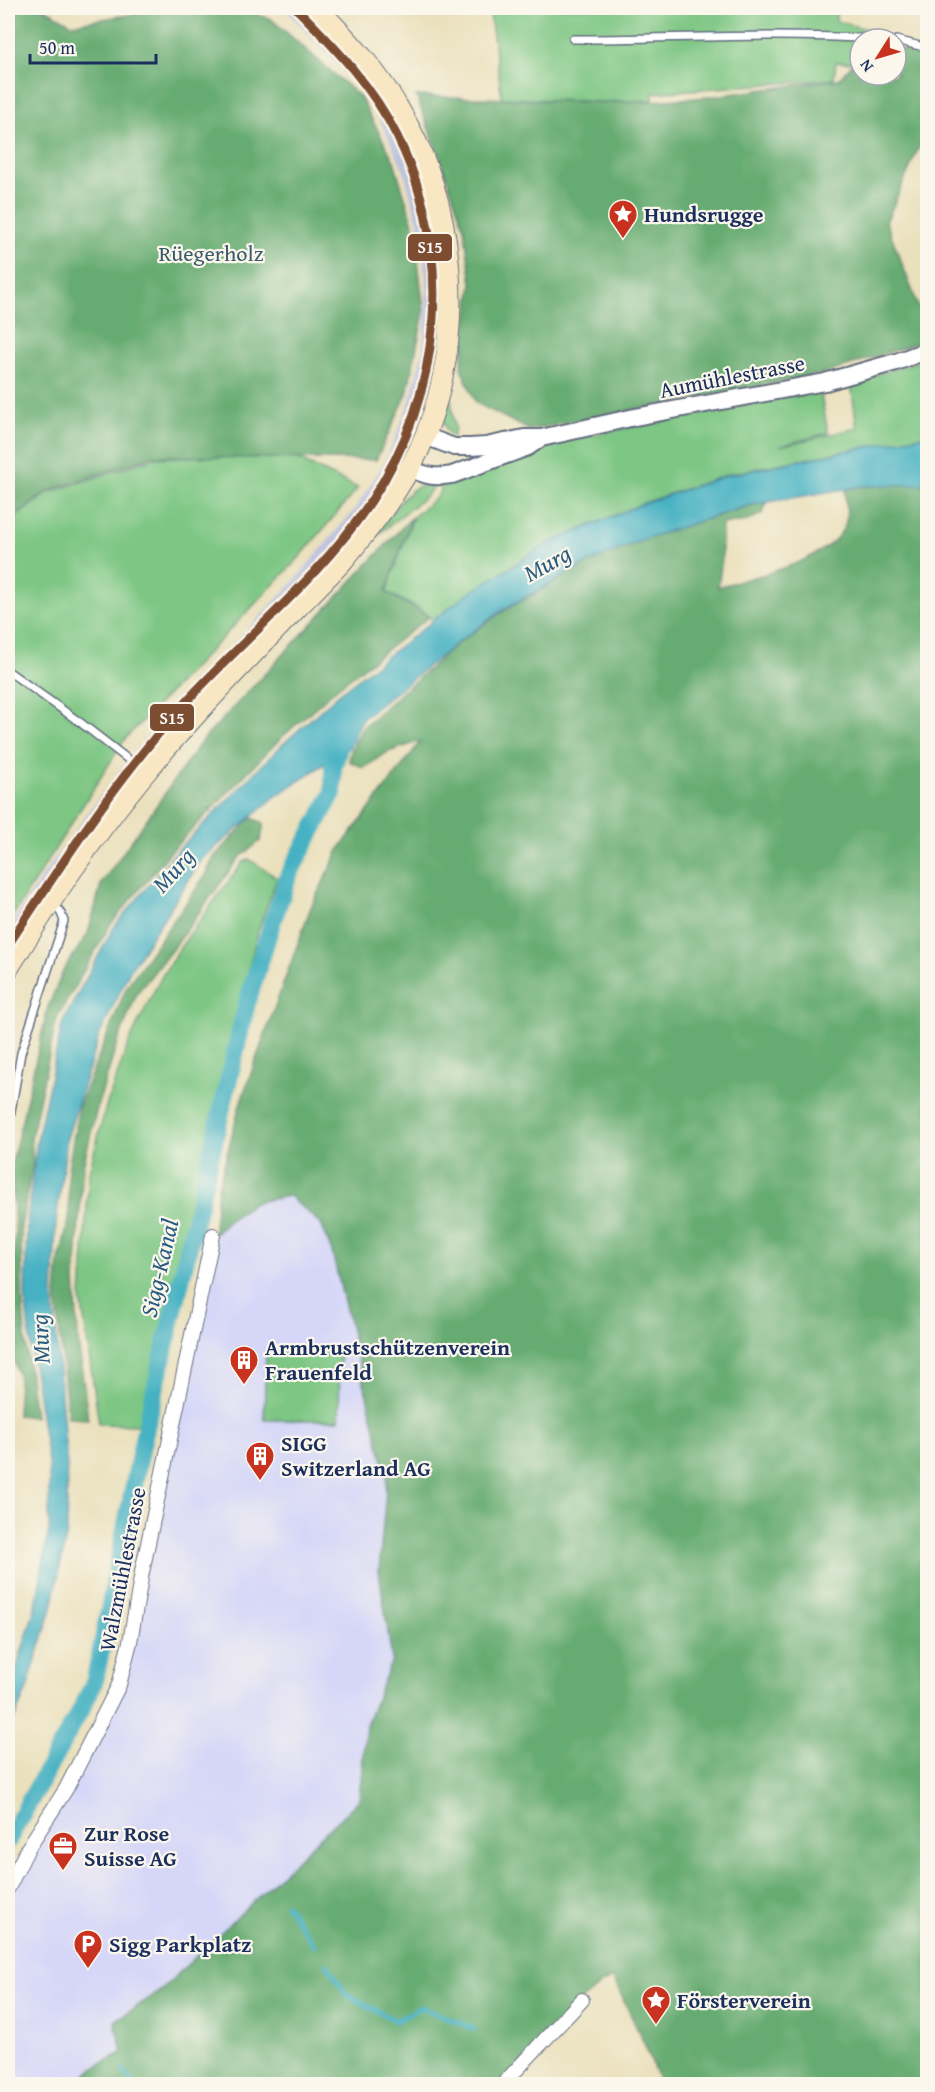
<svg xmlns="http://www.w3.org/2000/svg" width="935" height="2092" font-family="'Gentium Book Plus',serif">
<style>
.built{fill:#d6d7f8}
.industrial{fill:#bec2dd}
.green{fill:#7dc683;stroke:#4c7a70;stroke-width:1.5}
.forest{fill:#66ab71;stroke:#406d68;stroke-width:1.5}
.water{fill:#45b1c2;stroke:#307090;stroke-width:1.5}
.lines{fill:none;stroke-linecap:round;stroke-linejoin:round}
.stream{stroke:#45b1c2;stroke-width:5}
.canal{stroke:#45b1c2;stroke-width:18}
.service-casing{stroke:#636d7f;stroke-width:10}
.minor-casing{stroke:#636d7f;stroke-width:16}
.tertiary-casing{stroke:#636d7f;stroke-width:20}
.secondary-casing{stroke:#636d7f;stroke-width:22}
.service{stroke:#fff;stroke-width:7}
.minor{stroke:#fff;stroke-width:14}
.tertiary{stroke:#fff;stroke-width:16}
.secondary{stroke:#f9e7c3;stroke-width:20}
.rail-1-casing{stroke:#fbf7ec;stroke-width:14}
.rail-1{stroke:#7d4d31;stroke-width:9}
.labels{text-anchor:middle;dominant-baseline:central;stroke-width:4.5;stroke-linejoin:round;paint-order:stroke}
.poi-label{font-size:22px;font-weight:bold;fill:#1b2f5e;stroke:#fbf7ec;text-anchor:start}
.park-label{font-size:22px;fill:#385c69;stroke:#fbf7ec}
.street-label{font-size:22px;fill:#1b2f5e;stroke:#fbf7ec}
.water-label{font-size:24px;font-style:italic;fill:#2a5c81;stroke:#fbf7ec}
.line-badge{stroke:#fbf7ec;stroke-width:2}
.badge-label{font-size:16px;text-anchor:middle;font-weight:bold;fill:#fff}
</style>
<rect width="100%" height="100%" fill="#fbf7ec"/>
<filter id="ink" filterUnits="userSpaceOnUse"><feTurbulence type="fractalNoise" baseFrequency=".0167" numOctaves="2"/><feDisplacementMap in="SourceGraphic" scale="12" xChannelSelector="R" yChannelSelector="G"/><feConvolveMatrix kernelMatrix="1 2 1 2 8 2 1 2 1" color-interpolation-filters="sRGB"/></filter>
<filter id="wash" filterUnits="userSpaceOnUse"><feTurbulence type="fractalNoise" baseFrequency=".008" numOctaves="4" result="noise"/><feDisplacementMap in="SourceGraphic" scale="24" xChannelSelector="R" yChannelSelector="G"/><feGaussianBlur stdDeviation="1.35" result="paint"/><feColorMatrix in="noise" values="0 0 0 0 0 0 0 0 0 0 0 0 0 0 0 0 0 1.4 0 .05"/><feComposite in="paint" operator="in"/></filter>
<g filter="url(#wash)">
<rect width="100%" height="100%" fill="#eae0bc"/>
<polygon class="built" points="289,1196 321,1224 332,1252 387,1478 379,1571 392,1660 366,1725 359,1800 158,1992 115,2021 122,2053 93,2068 76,2084 8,2084 8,1888 119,1685 213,1235 230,1219 256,1202"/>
<polygon class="industrial" points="284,8 302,8 331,37 368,81 402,134 415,164 425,191 430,215 437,250 440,288 439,327 429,388 407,450 374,505 327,565 214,680 147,756 88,831 8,954 8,930 43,875 108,786 154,727 294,581 354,510 385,462 408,406 423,349 427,288 419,227 403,169 377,115 358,86"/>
<g class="green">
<polygon points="489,8 836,8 836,21 881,33 880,39 860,39 860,63 836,62 834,79 653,93 653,100 601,102 502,98"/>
<polygon points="927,358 927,435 729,474 644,503 549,543 466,595 433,620 419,609 386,592 413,517 437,497 443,485 575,438 820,390 828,433 780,446 857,428 851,383"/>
<path d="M449 388 455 428 453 437C437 426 445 404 449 388Z"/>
<polygon points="286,453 358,488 299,558 125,739 8,923 8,523 48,493 154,458"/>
<path d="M420 486H434L427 495 374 538C386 523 403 491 420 486Z"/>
<polygon points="249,859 277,878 258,931 139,1425 99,1424 81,1298 89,1172 106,1106 130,1040 147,1005 162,976 182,945 242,863"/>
<polygon points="266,1350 340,1353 339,1420 264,1420"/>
</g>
<g class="forest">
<polygon points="8,8 43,8 72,24 134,14 154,8 238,8 271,19 360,97 394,161 414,227 424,312 407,394 376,460 153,456 48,491 8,521"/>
<polygon points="896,49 927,53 927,141 920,145 886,222 927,329 927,340 826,373 529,430 476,403 461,368 472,283 464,228 439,155 416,96 601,102 653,101 708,97 839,79 853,63 860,64 860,75 896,75"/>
<path d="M913 483 927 485V2084H660L644 2043 613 1978 601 1984 582 2000 503 2084H76L93 2068 122 2053 115 2021 159 1992 359 1800 366 1725 392 1660 379 1571 387 1478 332 1252 321 1224 289 1196 256 1202 230 1219 213 1235 218 1188 241 1101 311 907 340 848 421 741 388 752 364 768 349 761 351 751 362 728 458 643 504 611 586 564 644 539 751 505 767 502 763 513 748 521 722 524V559L718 587C752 577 835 561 846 522 848 512 845 499 845 489L863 486Z"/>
<polygon points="412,517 386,592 429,617 337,688 280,739 173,849 110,925 57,1018 31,1138 33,1163 21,1226 22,1296 26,1346 35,1417 17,1415 19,1379 11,1350 15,1229 11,1167 48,1007 64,969 88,934 101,884 202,741"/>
<polygon points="251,818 264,823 261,840 238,859 178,942 137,993 117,1044 98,1104 83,1166 75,1277 78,1340 88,1419 68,1418 56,1295 59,1260 69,1220 68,1170 79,1105 127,986 205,876 214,857"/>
</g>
<polygon class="water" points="927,435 927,484 863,486 750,505 644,539 585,564 504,609 457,643 362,719 350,747 276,796 202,859 130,970 99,1036 67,1138 56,1223 53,1295 67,1468 67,1532 52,1608 26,1692 8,1732 8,1693 11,1686 36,1605 49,1529 49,1469 32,1356 25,1295 27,1223 37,1140 63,1021 114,927 177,851 283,744 342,691 466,595 549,543 645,503 728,475"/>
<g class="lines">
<g class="stream">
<polyline points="286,1905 315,1946"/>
<polyline points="327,1964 346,1994 396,2021 421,2007 474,2029"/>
<polyline points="123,2070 134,2084"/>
</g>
<polyline class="canal" points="8,1840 84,1704 95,1680 143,1440 247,1003 271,926 289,874 333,793 333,768 344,732"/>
</g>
</g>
<g filter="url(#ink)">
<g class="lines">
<g class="service-casing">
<g id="service">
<path d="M573 39C674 39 775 32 875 39"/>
<polyline points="896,40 928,48"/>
<polyline points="8,671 81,723 143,771"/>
<polyline points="8,1129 21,1053 64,921 60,911 52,905"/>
</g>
</g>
<g class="minor-casing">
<g id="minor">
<polyline points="8,1888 28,1848 66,1789 119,1685 130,1642 142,1572 213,1235"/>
<polyline points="503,2084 582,2000"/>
</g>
</g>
<g class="tertiary-casing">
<g id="tertiary">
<polyline points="425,436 454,447 470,447 486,446 524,438 541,438 635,417 825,382 896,362 928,350"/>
<path d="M410 468C425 476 436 478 452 475L528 447 538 440"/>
</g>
</g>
<g class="secondary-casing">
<path id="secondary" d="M8 969C50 901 95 833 146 772 208 698 275 631 342 562 370 528 400 491 419 450 466 345 460 213 402 114 380 74 349 40 317 8"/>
</g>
<use href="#service" class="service"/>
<use href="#minor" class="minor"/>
<use href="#tertiary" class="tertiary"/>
<use href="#secondary" class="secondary"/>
<g class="rail-1-casing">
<path id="rail-1" d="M8 945C63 862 117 778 184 704 246 636 320 578 371 501 443 393 455 253 397 136 373 87 334 46 296 8"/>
</g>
<use href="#rail-1" class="rail-1"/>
</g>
</g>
<defs>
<g id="sight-pin" transform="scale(1.5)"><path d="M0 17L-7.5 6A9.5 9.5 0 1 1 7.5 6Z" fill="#c8321e" stroke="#fbf7ec"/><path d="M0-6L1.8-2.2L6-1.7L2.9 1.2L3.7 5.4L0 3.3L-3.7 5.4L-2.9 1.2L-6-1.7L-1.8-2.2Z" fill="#fff"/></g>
<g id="building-pin" transform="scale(1.5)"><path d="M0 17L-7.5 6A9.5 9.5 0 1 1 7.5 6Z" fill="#c8321e" stroke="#fbf7ec"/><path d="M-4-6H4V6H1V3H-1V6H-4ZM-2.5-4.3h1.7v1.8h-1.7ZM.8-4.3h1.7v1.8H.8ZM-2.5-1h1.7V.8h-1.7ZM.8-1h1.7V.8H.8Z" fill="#fff"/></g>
<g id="office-pin" transform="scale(1.5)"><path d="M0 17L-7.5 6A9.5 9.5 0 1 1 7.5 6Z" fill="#c8321e" stroke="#fbf7ec"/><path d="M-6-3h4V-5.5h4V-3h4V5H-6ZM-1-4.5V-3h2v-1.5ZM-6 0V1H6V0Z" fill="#fff"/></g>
<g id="parking-pin" transform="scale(1.5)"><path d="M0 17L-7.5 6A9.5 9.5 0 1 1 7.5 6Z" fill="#c8321e" stroke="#fbf7ec"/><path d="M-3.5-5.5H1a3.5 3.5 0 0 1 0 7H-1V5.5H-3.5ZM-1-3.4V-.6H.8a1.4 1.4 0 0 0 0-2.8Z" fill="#fff"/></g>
</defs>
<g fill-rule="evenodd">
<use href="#sight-pin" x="623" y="214"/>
<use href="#building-pin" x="244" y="1360"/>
<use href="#building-pin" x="260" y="1456"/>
<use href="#office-pin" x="63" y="1846"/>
<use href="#parking-pin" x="88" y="1944"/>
<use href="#sight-pin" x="656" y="2000"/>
</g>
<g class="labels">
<g class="poi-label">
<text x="644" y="214">Hundsrugge</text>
<text x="265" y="1347">Armbrustschützenverein<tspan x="265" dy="25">Frauenfeld</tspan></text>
<text x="281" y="1443">SIGG<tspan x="281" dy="25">Switzerland AG</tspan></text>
<text x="84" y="1833">Zur Rose<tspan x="84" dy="25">Suisse AG</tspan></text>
<text x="109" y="1944">Sigg Parkplatz</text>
<text x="677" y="2000">Försterverein</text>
</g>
<g class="park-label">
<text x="211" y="253">Rüegerholz</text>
</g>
<g class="street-label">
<text transform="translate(732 376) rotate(-11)">Aumühlestrasse</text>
<text transform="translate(122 1569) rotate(-79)">Walzmühlestrasse</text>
</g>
<g class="water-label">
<text transform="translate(547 563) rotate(-29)">Murg</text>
<text transform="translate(173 870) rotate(-48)">Murg</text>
<text transform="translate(159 1268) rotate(-77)">Sigg-Kanal</text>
<text transform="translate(40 1339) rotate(-93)">Murg</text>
</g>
</g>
<g class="line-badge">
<rect x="407" y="233" width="46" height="29" rx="6" fill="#7d4d31"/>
<rect x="149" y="703" width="46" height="29" rx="6" fill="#7d4d31"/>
</g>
<g class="badge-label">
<text x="430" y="253">S15</text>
<text x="172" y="724">S15</text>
</g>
<rect width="935" height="2092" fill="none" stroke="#fbf7ec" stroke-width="30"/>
<g transform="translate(878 57) rotate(233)"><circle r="28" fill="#fbf7ec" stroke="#a1a7b3" stroke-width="1.5"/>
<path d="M0-4.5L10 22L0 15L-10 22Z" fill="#c8321e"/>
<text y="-9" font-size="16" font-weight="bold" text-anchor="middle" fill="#1b2f5e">N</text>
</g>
<path d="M30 54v9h126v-9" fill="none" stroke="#1b2f5e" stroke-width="3"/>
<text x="39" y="54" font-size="18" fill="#1b2f5e" stroke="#fbf7ec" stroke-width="4.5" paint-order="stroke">50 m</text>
</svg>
